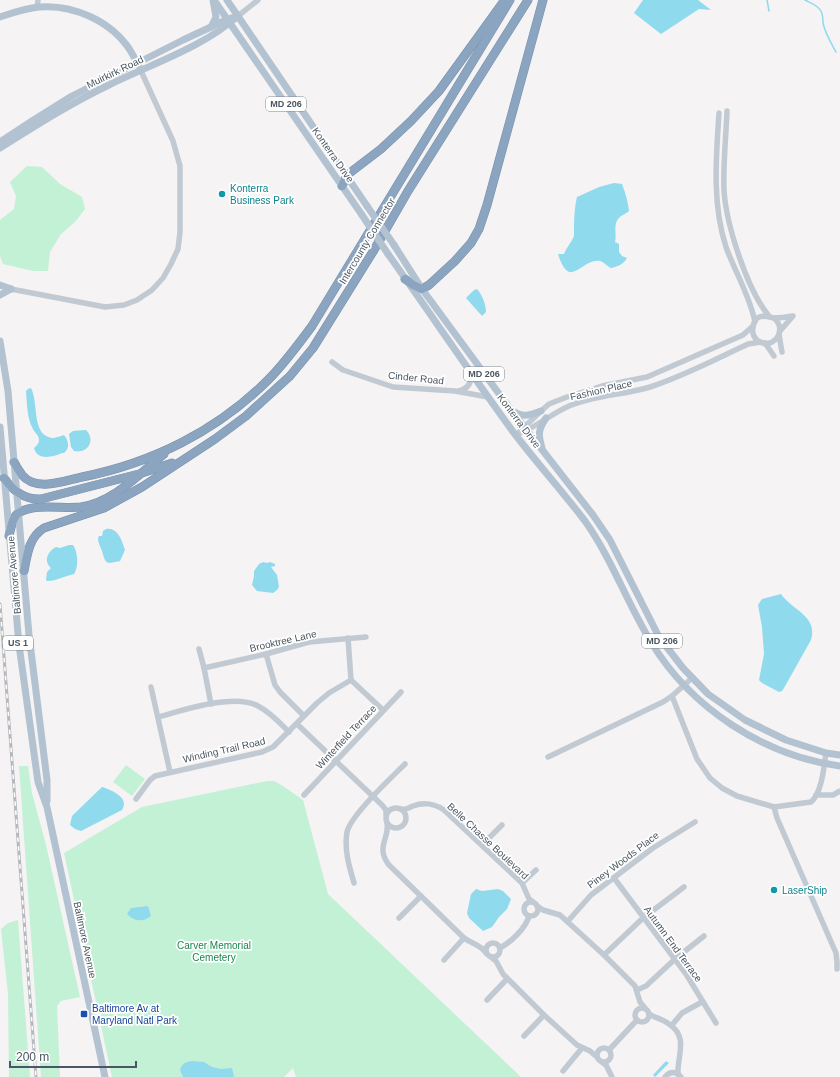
<svg xmlns="http://www.w3.org/2000/svg" width="840" height="1077" font-family="Helvetica,sans-serif">
<style>
.green{fill:#c3f1d5}
.water{fill:#90daee}
.lines{fill:none;stroke-linecap:round;stroke-linejoin:round}
.stream{stroke:#90daee;stroke-width:1.5}
.highway-casing{stroke:#7690ad;stroke-width:9}
.minor{stroke:#c1cad2;stroke-width:5.5}
.major{stroke:#b3c2d1;stroke-width:7}
.highway{stroke:#8ba5c1;stroke-width:8}
.rail-casing{stroke:#b5b8bd;stroke-width:3}
.rail{stroke:#fff;stroke-width:1.5;stroke-dasharray:4.5;stroke-linecap:butt}
.major-bridge{stroke:#b3c2d1;stroke-width:7}
.culture-dot{fill:#0f9aa8;stroke:#fff;stroke-width:1.5}
.transit-dot{fill:#1a4fb4;stroke:#fff;stroke-width:1.5}
.labels{text-anchor:middle;dominant-baseline:central;stroke-width:3.5;stroke-linejoin:round;paint-order:stroke}
.shield{fill:#fff;stroke:#808990;stroke-width:1}
.shield-label{font-size:9px;font-weight:bold;fill:#4a5661}
.street-label{font-size:10px;fill:#4a5661;stroke:#fff}
.culture-label{font-size:10px;fill:#0d838f;stroke:#fff;text-anchor:start}
.park-label{font-size:10px;fill:#17864f;stroke:#fff}
.transit-label{font-size:10px;fill:#164399;stroke:#fff;text-anchor:start}
</style>
<rect width="100%" height="100%" fill="#f5f3f3"/>
<g class="green">
<polygon points="27,166 42,167 60,184 82,197 85,209 75,222 61,234 50,252 48,271 33,271 3,264 0,256 0,220 14,209 16,196 10,182"/>
<polygon points="126,765 145,779 132,796 113,782"/>
<polygon points="19,766 28,766 32,793 46,845 80,997 61,1001 57,1006 60,1077 41,1077"/>
<polygon points="267,781 274,781 283,786 303,800 328,894 521,1077 296,1077 293,1068 284,1077 112,1077 64,853 142,807"/>
<polygon points="18,920 30,1077 9,1077 8,994 1,929 8,923"/>
</g>
<g class="water">
<polygon points="643,0 698,0 711,10 699,9 661,34 634,13"/>
<path d="M614 183 622 184C625 192 628 201 629 211 626 214 621 215 618 219 613 226 617 234 615 242L619 244V252L622 256 627 258C624 264 617 267 611 268 607 266 604 262 600 261 581 258 570 292 558 254H564C566 248 574 239 574 235 574 222 574 210 577 197L599 187Z"/>
<path d="M477 289C482 294 486 305 486 312L482 316 466 298 474 290Z"/>
<path d="M31 388C39 403 31 435 52 438 55 438 61 436 64 435 69 441 70 448 64 453H62C53 457 37 461 34 448 36 446 39 444 39 440 39 435 35 433 33 429 27 419 27 403 26 391L28 389Z"/>
<path d="M84 430H86C96 440 88 454 74 451L71 447 69 434 73 431Z"/>
<path d="M106 529C118 527 122 541 125 550L120 561C106 564 106 565 102 551 100 546 98 543 98 538L99 536H102L103 531Z"/>
<path d="M69 545H73C78 552 79 567 74 574 64 576 57 581 47 581L46 580 47 572 51 568C43 561 48 551 56 547L60 548Z"/>
<polygon points="263,562 267,563 270,562 275,564 275,566 271,567 277,575 279,587 277,590 273,593 257,591 252,585 254,576 254,571 259,564"/>
<path d="M781 594C793 611 818 616 811 640L784 688 782 691 779 692 762 683 759 680 764 654 762 627 758 605 762 599Z"/>
<path d="M102 787C112 790 130 798 122 810L81 831 75 829 70 825 72 816Z"/>
<polygon points="476,889 482,891 498,889 503,891 511,899 507,909 499,917 492,927 483,931 469,918 467,913 471,894"/>
<path d="M148 906 151 916C144 922 134 922 127 914L131 908Z"/>
<path d="M193 1061 204 1062 212 1067 221 1069 232 1068 234 1077H183L180 1070C183 1062 186 1062 193 1061Z"/>
<polygon points="666,1061 669,1063 655,1077 653,1075"/>
</g>
<g class="lines">
<g class="stream">
<polyline points="767,0 769,11"/>
<path d="M805 0C810 3 818 5 821 11 823 15 823 19 823 23 825 33 831 43 836 52"/>
</g>
<g class="highway-casing">
<g id="highway">
<polyline points="342,186 347,175 381,149 411,121 439,91 504,1"/>
<polyline points="405,279 413,285 422,289 429,285 455,261 471,243 479,229 487,205 543,0"/>
<path d="M14 462C16 466 19 471 22 475 36 492 64 481 82 477 152 463 217 431 268 380 284 364 298 345 312 326L510 0"/>
<path d="M4 478C13 491 24 500 41 499L139 474 172 463"/>
<path d="M9 536C11 528 12 516 20 512 37 503 63 509 81 507 114 502 139 474 164 454"/>
<path d="M24 571C27 555 29 537 44 528L104 508 142 487 215 439 246 416 290 376 313 348 374 250 408 191 528 0"/>
</g>
</g>
<g class="minor">
<polyline points="37,7 38,0"/>
<polyline points="238,16 258,0"/>
<path d="M727 111C726 137 723 164 724 190 726 224 747 290 769 316"/>
<path d="M719 113C716 158 712 204 726 247 735 272 750 296 755 322"/>
<polyline points="11,289 105,307 124,305 137,300 152,290 163,278 171,264 178,249 180,232 180,166 173,141 141,71"/>
<path d="M774 318C790 332 769 353 756 339 753 336 752 332 753 327 755 313 765 316 774 318 780 318 787 317 793 316L780 331"/>
<polyline points="779,335 782,352"/>
<polyline points="765,343 774,356"/>
<polyline points="332,362 343,370 393,387 455,391 488,397"/>
<path d="M459 391C469 388 471 383 472 373"/>
<polyline points="516,435 541,411 549,404 567,397 602,386 647,377 743,335 753,326"/>
<path d="M516 435C535 428 551 414 569 406 595 395 624 395 650 387 684 376 716 359 748 344L761 342"/>
<polyline points="348,638 351,680 383,710"/>
<polyline points="199,649 204,668 211,704"/>
<polyline points="266,654 275,685 280,692 304,716"/>
<polyline points="204,668 266,654 309,642 366,637"/>
<polyline points="151,687 170,772"/>
<path d="M672 696 697 759 710 778 722 788 737 796 774 807 811 802C822 793 824 766 826 753"/>
<path d="M158 717C184 710 234 693 258 706 270 712 280 723 289 732"/>
<polyline points="297,724 382,805 386,810 386,814"/>
<polyline points="548,757 663,702 672,696 692,678"/>
<polyline points="304,795 401,692"/>
<polyline points="816,795 833,795 840,791"/>
<polyline points="136,799 150,780 155,776 262,752 273,747 317,703 329,693 351,680"/>
<polyline points="774,807 777,818 836,953 837,962 837,969"/>
<circle cx="396" cy="818" r="10"/>
<path d="M401 809C406 810 408 808 413 806 424 802 433 803 444 810L522 883 529 899 533 902"/>
<path d="M387 823C390 838 375 847 389 865L464 938C472 944 481 945 486 953"/>
<polyline points="482,845 502,825"/>
<polyline points="614,878 686,974 716,1023"/>
<path d="M354 883C349 866 344 849 347 832 351 815 391 778 405 764"/>
<polyline points="522,883 536,870"/>
<circle cx="531" cy="909" r="7"/>
<polyline points="537,906 543,910 560,915 604,955 635,986 640,1002 645,1008"/>
<polyline points="399,918 421,896"/>
<polyline points="568,921 591,895 653,848 695,822"/>
<circle cx="493" cy="950" r="7"/>
<path d="M500 948C511 942 526 928 529 916"/>
<polyline points="604,955 643,918 684,887"/>
<polyline points="491,957 496,961 503,974 544,1015 577,1045 590,1051 597,1057"/>
<polyline points="444,960 464,938"/>
<polyline points="637,990 646,986 675,959 704,936"/>
<polyline points="487,1000 507,979"/>
<circle cx="642" cy="1015" r="7"/>
<path d="M649 1014C655 1018 663 1019 669 1024 689 1037 677 1056 678 1074"/>
<polyline points="672,1025 682,1013 702,1002"/>
<polyline points="524,1036 544,1015"/>
<circle cx="604" cy="1055" r="7"/>
<polyline points="609,1050 637,1020"/>
<polyline points="602,1062 606,1065 612,1077"/>
<polyline points="563,1071 582,1048"/>
<path d="M665 1077C670 1071 676 1071 681 1077"/>
</g>
<g class="major">
<polyline points="214,0 362,215"/>
<polyline points="227,0 367,206"/>
<path d="M0 17C12 13 26 8 39 7 73 4 111 21 130 50 133 55 136 61 139 66"/>
<polyline points="211,27 216,17 213,0"/>
<polyline points="0,142 32,121 72,96 183,40 228,19 236,17"/>
<path d="M0 148C35 126 71 103 109 85 151 64 202 48 238 16"/>
<polyline points="394,245 422,289 508,406 593,515 610,540 659,637 683,668 708,694 745,720 786,740 826,753 840,755"/>
<path d="M388 254C430 313 471 374 514 433 537 463 562 491 585 521 612 559 627 603 651 642 691 708 764 756 840 766"/>
<polyline points="0,285 11,289"/>
<polyline points="0,295 11,289"/>
<polyline points="0,341 8,391 29,635 47,780 47,801"/>
<path d="M513 411C522 418 531 415 541 411"/>
<polyline points="0,427 19,645 38,782 47,807 105,1077"/>
<path d="M542 448C538 434 538 430 546 418"/>
</g>
<use href="#highway" class="highway"/>
<g class="rail-casing">
<polyline id="rail" points="0,604 36,1077"/>
</g>
<use href="#rail" class="rail"/>
<g class="major-bridge">
<polyline points="367,206 394,245"/>
<polyline points="362,215 388,254"/>
</g>
</g>
<g class="culture-dot">
<circle cx="222" cy="194" r="4"/>
<circle cx="774" cy="890" r="4"/>
</g>
<rect class="transit-dot" x="80" y="1010" width="8" height="8" rx="2"/>
<g class="labels">
<g class="shield">
<rect x="266" y="97" width="40" height="14" rx="3"/>
<rect x="464" y="367" width="40" height="14" rx="3"/>
<rect x="642" y="634" width="40" height="14" rx="3"/>
<rect x="3" y="636" width="30" height="14" rx="3"/>
</g>
<g class="shield-label">
<text x="286" y="104">MD 206</text>
<text x="484" y="374">MD 206</text>
<text x="662" y="641">MD 206</text>
<text x="18" y="643">US 1</text>
</g>
<g class="street-label">
<text transform="translate(115 72) rotate(-26)">Muirkirk Road</text>
<text transform="translate(333 155) rotate(55)">Konterra Drive</text>
<text transform="translate(367 241) rotate(-59)">Intercounty Connector</text>
<text transform="translate(416 378) rotate(6)">Cinder Road</text>
<text transform="translate(601 390) rotate(-13)">Fashion Place</text>
<text transform="translate(519 421) rotate(53)">Konterra Drive</text>
<text transform="translate(14 575) rotate(-95)">Baltimore Avenue</text>
<text transform="translate(283 641) rotate(-13)">Brooktree Lane</text>
<text transform="translate(346 737) rotate(-47)">Winterfield Terrace</text>
<text transform="translate(224 750) rotate(-13)">Winding Trail Road</text>
<text transform="translate(488 841) rotate(43)">Belle Chasse Boulevard</text>
<text transform="translate(623 860) rotate(-37)">Piney Woods Place</text>
<text transform="translate(85 940) rotate(78)">Baltimore Avenue</text>
<text transform="translate(673 944) rotate(54)">Autumn End Terrace</text>
</g>
<g class="culture-label">
<text x="230" y="188">Konterra<tspan x="230" dy="12">Business Park</tspan></text>
<text x="782" y="890">LaserShip</text>
</g>
<g class="park-label">
<text x="214" y="945">Carver Memorial<tspan x="214" dy="12">Cemetery</tspan></text>
</g>
<g class="transit-label">
<text x="92" y="1008">Baltimore Av at<tspan x="92" dy="12">Maryland Natl Park</tspan></text>
</g>
</g>
<path d="M10 1061v6h126v-6" fill="none" stroke="#4a5661" stroke-width="2"/>
<text x="16" y="1061" font-size="12" fill="#4a5661" stroke="#ffffff" stroke-width="3" paint-order="stroke">200 m</text>
</svg>
